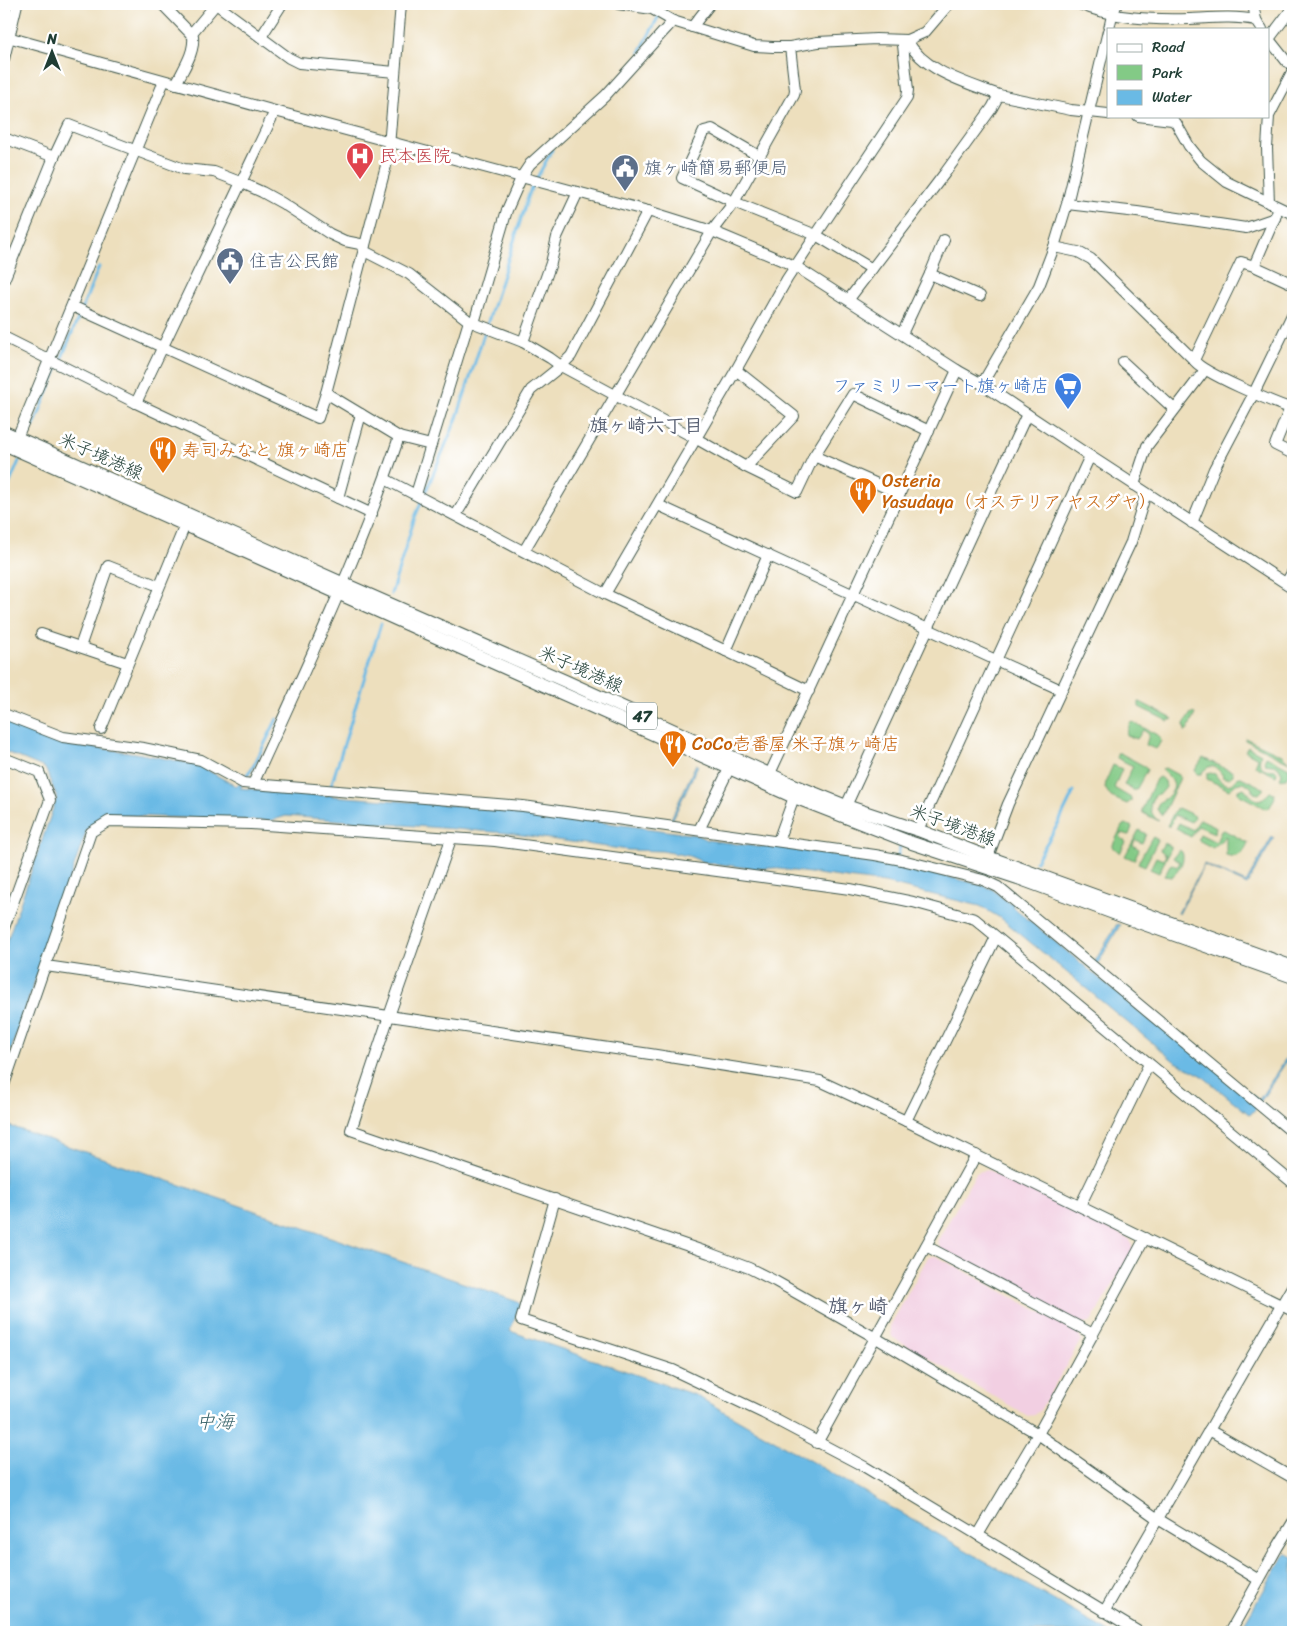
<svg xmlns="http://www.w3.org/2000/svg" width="1297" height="1636" font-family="Sriracha,'Klee One',sans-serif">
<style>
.built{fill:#f2cfe2}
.green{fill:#83ca86;stroke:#51845d}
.water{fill:#6abae5;stroke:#447c8c}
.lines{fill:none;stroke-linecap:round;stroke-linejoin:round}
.stream{stroke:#6abae5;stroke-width:3}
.minor-casing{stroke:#3e5549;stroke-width:12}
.major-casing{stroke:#3e5549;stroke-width:14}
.minor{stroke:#fff;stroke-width:10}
.major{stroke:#fff;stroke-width:12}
.labels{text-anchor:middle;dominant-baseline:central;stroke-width:5;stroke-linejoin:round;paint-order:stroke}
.shield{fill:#fff;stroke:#627771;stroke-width:1}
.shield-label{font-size:16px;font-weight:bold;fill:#1f3d34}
.health-label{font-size:18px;fill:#be3a42;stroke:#fff;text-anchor:start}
.service-label{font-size:18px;fill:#4e5e75;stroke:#fff;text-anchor:start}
.shop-label{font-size:18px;fill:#366cbe;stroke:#fff;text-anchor:end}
.food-label{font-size:18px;fill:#c56008;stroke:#fff;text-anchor:start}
.street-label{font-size:18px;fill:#1f3d34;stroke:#fff}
.neighbourhood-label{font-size:19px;font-weight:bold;fill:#565e71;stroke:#fff}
.water-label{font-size:19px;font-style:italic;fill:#366269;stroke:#fff}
.quarter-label{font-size:20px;font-weight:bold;fill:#565e71;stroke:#fff}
</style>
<rect width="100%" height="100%" fill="#fff"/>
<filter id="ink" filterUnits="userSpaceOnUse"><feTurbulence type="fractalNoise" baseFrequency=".02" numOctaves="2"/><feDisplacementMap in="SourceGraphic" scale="10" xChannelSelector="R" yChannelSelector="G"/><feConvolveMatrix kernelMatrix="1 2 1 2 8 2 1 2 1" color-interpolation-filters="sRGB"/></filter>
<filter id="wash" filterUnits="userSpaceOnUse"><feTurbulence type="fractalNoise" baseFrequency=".0096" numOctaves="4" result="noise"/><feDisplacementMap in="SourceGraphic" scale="20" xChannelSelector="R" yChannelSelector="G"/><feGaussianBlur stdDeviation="1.12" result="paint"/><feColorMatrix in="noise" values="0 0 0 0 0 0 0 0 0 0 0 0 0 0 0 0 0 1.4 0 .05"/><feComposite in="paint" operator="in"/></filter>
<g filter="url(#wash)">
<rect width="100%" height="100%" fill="#eddfbd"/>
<g class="built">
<polygon points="987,1169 1130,1239 1133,1250 1091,1322 1082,1325 940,1249 938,1240 976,1173"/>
<polygon points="936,1256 1078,1332 1081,1340 1039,1412 1028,1416 892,1337 890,1326 928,1257"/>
</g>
<g class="green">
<polygon points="1139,702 1140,702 1173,719 1168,721 1139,707"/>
<polygon points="1191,713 1195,714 1187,731 1185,731 1184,724"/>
<polygon points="1133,722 1159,736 1161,741 1157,748 1155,749 1146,745 1149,734 1143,730 1137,739 1126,735 1130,723"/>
<polygon points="1245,738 1282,755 1289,762 1245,740"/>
<path d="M1248 747 1261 754C1259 760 1258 765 1265 769L1275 770 1277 773 1276 776 1255 766 1258 758 1245 751Z"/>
<polygon points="1117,753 1120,753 1146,767 1147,770 1136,790 1133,790 1124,785 1133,766 1117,758"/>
<polygon points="1266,756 1289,768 1289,773 1286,778 1280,779 1282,773 1278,766 1265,764 1264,761"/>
<path d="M1203 758 1233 772V775L1229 778H1224C1218 767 1210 761 1201 774H1197L1195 770Z"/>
<polygon points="1113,765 1122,769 1114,788 1131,798 1131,801 1127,804 1111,797 1105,788 1106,781"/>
<path d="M1165 768 1178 775 1180 778 1163 814H1160L1157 809 1158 804C1161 800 1165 800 1168 796 1181 784 1168 777 1162 769Z"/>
<path d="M1210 773 1215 774C1221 784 1230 790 1238 777H1241L1263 788V790L1259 794 1254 793 1251 787 1244 782 1236 784 1229 790 1207 779V774Z"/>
<path d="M1159 777 1165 781 1166 787C1163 792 1161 792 1156 795 1146 803 1151 816 1159 821L1143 813 1142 810 1156 779Z"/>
<path d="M1244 788C1254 799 1257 806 1270 792L1274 793 1275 797 1270 807 1266 809 1238 794V790Z"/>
<polygon points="1178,808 1193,815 1194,818 1191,822 1175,815 1170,826 1167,826 1175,810"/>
<polygon points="1200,819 1215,826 1216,828 1214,833 1198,826 1191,837 1176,829 1179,823 1193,830"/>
<polygon points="1126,824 1132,827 1129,835 1122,833 1120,837 1126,842 1120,853 1113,847 1113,845 1122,826"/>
<polygon points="1139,830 1146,834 1142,843 1135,840 1133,845 1139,849 1134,860 1125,856"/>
<path d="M1224 830 1248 843C1244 853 1238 859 1226 855V836L1213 848 1198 840 1200 834 1216 842 1221 831Z"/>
<polygon points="1153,837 1158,840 1145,866 1138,863 1151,839"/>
<polygon points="1164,843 1171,846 1171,848 1159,873 1150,869 1156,857 1163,860 1166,855 1160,850"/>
<path d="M1179 850 1182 852C1186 860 1178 873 1171 877L1164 876 1170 865 1172 864 1177 867 1180 862 1173 858Z"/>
</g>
<g class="water">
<polygon points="4,719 66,744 136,753 194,764 195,761 198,761 198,765 236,786 239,784 243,785 240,788 328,796 328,794 332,794 332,796 491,808 520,809 520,811 560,817 561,814 563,815 563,817 697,835 707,840 760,847 769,845 782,847 783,845 787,848 892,863 981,885 992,889 1010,904 1011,902 1014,904 1012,906 1146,1017 1259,1100 1293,1047 1293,1051 1257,1107 1250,1115 1201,1075 1174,1061 1002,919 980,906 885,883 772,868 757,869 703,862 689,856 662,851 628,850 507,833 286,816 270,821 106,815 87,829 4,1070 4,950 57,797 45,768 4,751"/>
<polygon points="696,764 698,765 671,823 669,823"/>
<polygon points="1272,837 1274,838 1247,885 1204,865 1179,914 1178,913 1204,864 1246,883"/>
<polygon points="1117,924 1120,925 1097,965 1094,963"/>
<polygon points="4,1124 518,1302 520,1304 510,1331 695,1395 1109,1632 4,1632"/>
<polygon points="1286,1553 1293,1557 1293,1632 1239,1632"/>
</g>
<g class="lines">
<g class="stream">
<polyline points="640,52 665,4"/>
<polyline points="34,426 99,267"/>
<polyline points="4,497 19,461"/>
<polyline points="391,594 415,517 457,418 530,191 552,150"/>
<polyline points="245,777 253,767 277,719"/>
<polyline points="331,786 381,624"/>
<polyline points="898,855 900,847"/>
<polyline points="1036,861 1058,824 1074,791"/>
</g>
</g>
</g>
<g filter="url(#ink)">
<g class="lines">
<g class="minor-casing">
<g id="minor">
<path d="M162 4 193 36C195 53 183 69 176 84"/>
<polyline points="216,4 289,58 299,63 395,72"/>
<path d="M401 4 388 158 326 393 399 437C359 556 305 670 253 784L523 806 875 855 902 860 983 880 998 887 1293 1133"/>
<polyline points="618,4 652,9 673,21 754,46 773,47 790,47 818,42 876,39 907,40 925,32 949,4"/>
<path d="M1079 4C1115 19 1152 20 1190 19 1213 18 1234 16 1256 20L1262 29"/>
<polyline points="1253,4 1256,20"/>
<polyline points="692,27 710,4"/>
<polyline points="1109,29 1112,15 1117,4"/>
<polyline points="191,34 216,4"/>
<polyline points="4,36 275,111 648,211 712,231 795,266 957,370 982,384 1090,456 1293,588"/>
<polyline points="261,37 282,4"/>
<polyline points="1268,38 1287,62 1293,65"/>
<polyline points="1269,39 1293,7"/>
<path d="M907 40C924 72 968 83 999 95"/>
<polyline points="4,59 17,4"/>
<polyline points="1138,116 1172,120 1176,123 1189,146 1201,161 1227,182 1293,214"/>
<polyline points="4,138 54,157"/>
<polyline points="578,192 557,237 551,263 523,342 550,358 561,366 695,438 746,467"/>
<polyline points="1269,203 1267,148 1269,116 1293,70"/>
<polyline points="1067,204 1137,212 1246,228 1275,218"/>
<path d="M1054 247 1078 252 1091 259 1194 360C1200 372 1277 404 1293 409"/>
<polyline points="364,251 409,274 469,321 474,323"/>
<polyline points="1254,266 1293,284"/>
<polyline points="872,269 816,235 907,98 908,90 903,45 907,40"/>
<polyline points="930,274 944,240"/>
<polyline points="4,280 54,157 69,125 184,169 214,172 240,182 262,192 282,203 330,234 345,241 365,245"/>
<polyline points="849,299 945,173 992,108 999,95 1071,110 1108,114"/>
<polyline points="72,306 318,418 326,393"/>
<polyline points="902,334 930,274 980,296"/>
<polyline points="4,337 136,403 372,514"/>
<polyline points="523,342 474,323 507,210 522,176 530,164 605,96 673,21"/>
<polyline points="1194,360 1241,262 1254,266 1276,215"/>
<polyline points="1123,362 1174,409"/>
<polyline points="736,370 794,416 746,467 797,492 814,456 900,494"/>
<polyline points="982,384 1039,286 1054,247 1067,204 1108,31"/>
<polyline points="136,403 275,111"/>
<polyline points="1290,408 1275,445 1293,454"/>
<polyline points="399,437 431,445"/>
<polyline points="17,438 164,81"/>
<polyline points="814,456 853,394 929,431"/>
<polyline points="385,479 605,594 726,651 768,555"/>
<polyline points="1134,485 1147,446 1205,370"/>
<polyline points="416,494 469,321"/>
<polyline points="338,498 361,414"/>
<polyline points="658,505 1061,690"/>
<polyline points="456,515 531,390 561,366 571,356 648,211"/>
<polyline points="1192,523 1214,469 1254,393 1293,313"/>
<polyline points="524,551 712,231 734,202 794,95 795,90 790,47"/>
<polyline points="1286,583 1293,571"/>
<polyline points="605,594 736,370 787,279 816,235 734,202 682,178 704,131 712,129 759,156"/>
<polyline points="41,634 127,663"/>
<polyline points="80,647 108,566 159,586"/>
<polyline points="726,651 809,691"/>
<polyline points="4,714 63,737 143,748 201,760 243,783 253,784"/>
<polyline points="101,729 185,525"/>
<polyline points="4,758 39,772 50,800 4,928"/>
<polyline points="767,780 957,370"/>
<polyline points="846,806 1027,414"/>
<polyline points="699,830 729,769"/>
<polyline points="918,830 1090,456"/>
<polyline points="451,839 389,1016 351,1130 709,1253 749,1268 775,1281 876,1338 1038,1434 1158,1519 1259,1580"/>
<polyline points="778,841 794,797"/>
<polyline points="986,862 1008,804 1131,542 1146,493"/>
<polyline points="46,966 650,1054 820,1081 906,1121 1293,1311"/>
<polyline points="4,1085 91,832 109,821 251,824 495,841 850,889 913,902 975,919 1293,1183"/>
<polyline points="906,1121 996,937"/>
<polyline points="555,1199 521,1320 673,1370 763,1413 865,1467 1139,1632"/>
<polyline points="1080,1206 1149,1064"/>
<polyline points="926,1246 1093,1334 1145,1238"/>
<polyline points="1209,1430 1293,1478"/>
<polyline points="817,1443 976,1155"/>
<polyline points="978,1535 1038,1434 1093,1334"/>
<polyline points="1104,1612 1293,1285"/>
<polyline points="1230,1632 1277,1548 1293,1522"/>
</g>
</g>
<g class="major-casing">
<g id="major">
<polyline points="4,432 344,584 565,681 789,783 846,806 918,830 988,857 1293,967"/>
<polyline points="4,444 794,797 912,843 1018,878 1127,918 1293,977"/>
</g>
</g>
<use href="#minor" class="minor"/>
<use href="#major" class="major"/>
</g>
</g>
<defs>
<g id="hospital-pin" transform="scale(1.4375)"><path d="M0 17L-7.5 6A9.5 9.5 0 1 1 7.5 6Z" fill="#e0444e" stroke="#fff"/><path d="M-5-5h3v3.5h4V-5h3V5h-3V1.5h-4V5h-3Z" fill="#fff"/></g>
<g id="civic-pin" transform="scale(1.4375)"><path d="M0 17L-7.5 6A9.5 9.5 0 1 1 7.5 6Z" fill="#5c6f8a" stroke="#fff"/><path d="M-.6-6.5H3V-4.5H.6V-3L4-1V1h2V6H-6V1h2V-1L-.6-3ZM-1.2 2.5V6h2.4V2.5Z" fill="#fff"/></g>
<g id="supermarket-pin" transform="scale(1.4375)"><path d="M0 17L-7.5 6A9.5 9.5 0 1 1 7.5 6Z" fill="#3f7fe0" stroke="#fff"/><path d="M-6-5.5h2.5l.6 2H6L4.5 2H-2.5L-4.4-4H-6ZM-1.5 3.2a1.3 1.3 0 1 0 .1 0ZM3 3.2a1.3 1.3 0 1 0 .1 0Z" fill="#fff"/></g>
<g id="restaurant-pin" transform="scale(1.4375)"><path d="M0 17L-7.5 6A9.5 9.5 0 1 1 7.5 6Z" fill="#e8710a" stroke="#fff"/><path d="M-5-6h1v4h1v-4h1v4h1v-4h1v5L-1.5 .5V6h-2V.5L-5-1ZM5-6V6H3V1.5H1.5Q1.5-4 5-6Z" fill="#fff"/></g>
</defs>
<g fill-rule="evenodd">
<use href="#hospital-pin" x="360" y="156"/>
<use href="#civic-pin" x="625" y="168"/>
<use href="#civic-pin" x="230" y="261"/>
<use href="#supermarket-pin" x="1068" y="386"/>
<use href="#restaurant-pin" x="163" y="450"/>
<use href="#restaurant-pin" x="863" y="491"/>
<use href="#restaurant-pin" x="673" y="744"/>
</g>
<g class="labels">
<rect class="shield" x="627" y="702.5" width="30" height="27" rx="4"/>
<g class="shield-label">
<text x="642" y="716">47</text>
</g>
<g class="health-label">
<text x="379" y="156">民本医院</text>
</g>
<g class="service-label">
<text x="644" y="168">旗ヶ崎簡易郵便局</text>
<text x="249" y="261">住吉公民館</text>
</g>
<g class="shop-label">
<text x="1049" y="386">ファミリーマート旗ヶ崎店</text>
</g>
<g class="food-label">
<text x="182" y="450">寿司みなと 旗ヶ崎店</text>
<text x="882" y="481">Osteria<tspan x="882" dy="21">Yasudaya（オステリア ヤスダヤ）</tspan></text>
<text x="692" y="744">CoCo壱番屋 米子旗ヶ崎店</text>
</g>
<g class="street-label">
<text transform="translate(101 456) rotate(24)">米子境港線</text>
<text transform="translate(581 669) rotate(24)">米子境港線</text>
<text transform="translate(953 825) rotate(20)">米子境港線</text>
</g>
<g class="neighbourhood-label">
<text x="646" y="425">旗ヶ崎六丁目</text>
</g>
<g class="water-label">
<text x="215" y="1421">中海</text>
</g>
<g class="quarter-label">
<text x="858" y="1306">旗ヶ崎</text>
</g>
</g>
<rect width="1297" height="1636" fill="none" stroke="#fff" stroke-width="20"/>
<rect x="1107" y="28" width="162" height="90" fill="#ffffff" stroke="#a5b1ae"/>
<rect x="1117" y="44" width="25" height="8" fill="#ffffff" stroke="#a5b1ae"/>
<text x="1152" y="52" font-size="15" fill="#1f3d34">Road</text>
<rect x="1117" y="65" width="25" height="15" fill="#83ca86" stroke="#a5b1ae"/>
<text x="1152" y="78" font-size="15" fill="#1f3d34">Park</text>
<rect x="1117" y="90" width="25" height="15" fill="#6abae5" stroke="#a5b1ae"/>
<text x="1152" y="102" font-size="15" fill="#1f3d34">Water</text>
<g transform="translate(52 52)" stroke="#ffffff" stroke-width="4" paint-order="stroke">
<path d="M0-4L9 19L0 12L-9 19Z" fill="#1f3d34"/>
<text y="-8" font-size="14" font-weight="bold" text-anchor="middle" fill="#1f3d34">N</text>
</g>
</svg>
